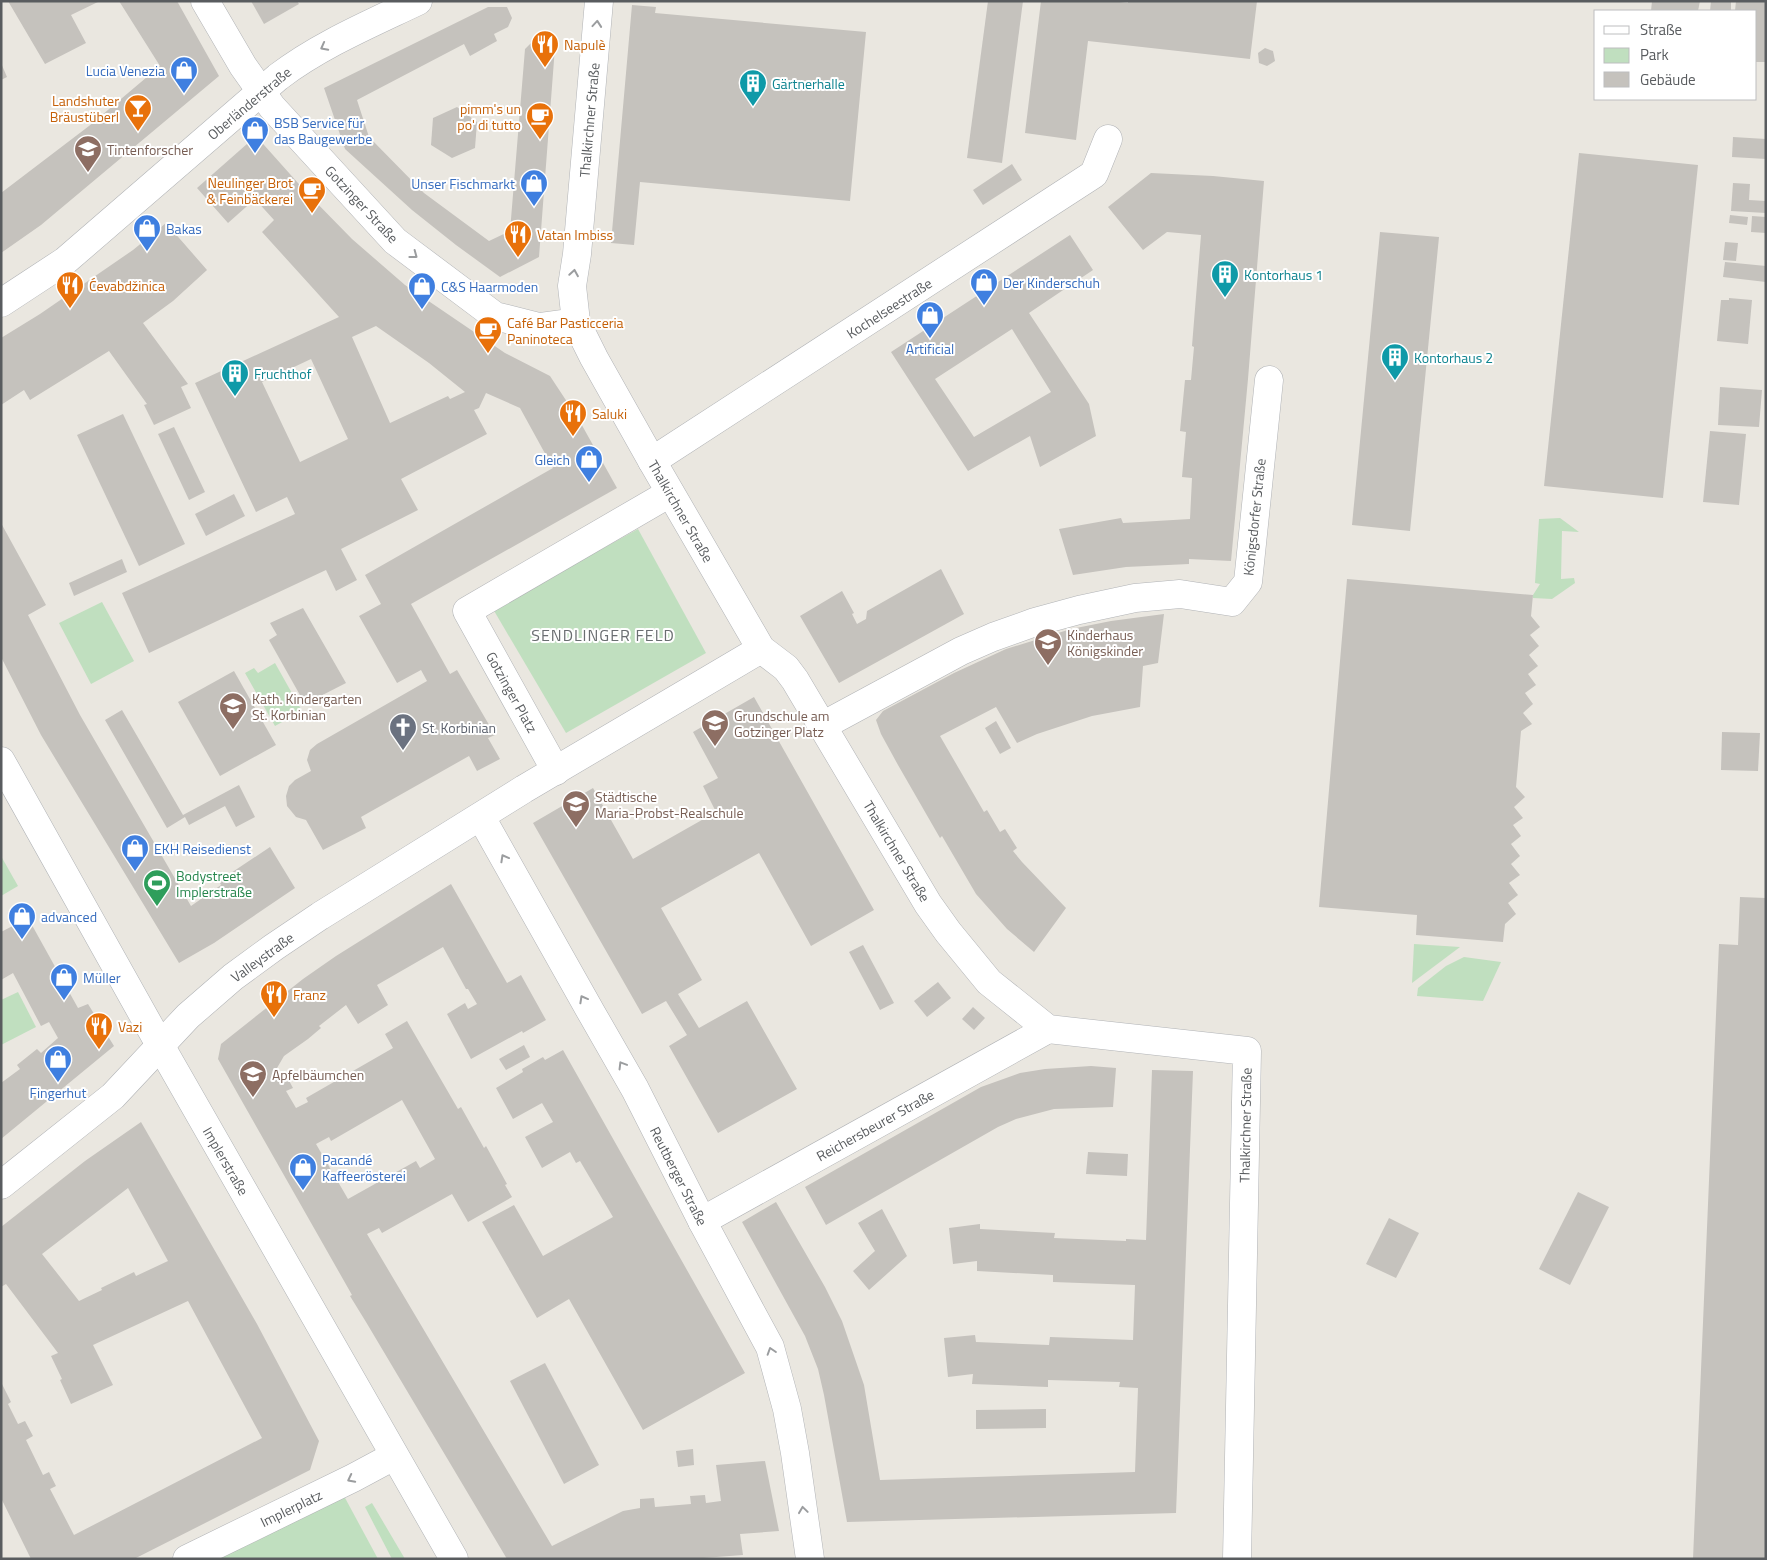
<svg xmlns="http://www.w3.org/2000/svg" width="1767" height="1560" font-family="'Titillium Web',sans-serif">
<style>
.green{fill:#c0dfbf}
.building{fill:#c5c2bd;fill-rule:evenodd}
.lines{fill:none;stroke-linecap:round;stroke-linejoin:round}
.minor-casing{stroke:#b1b3b6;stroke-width:29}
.secondary-casing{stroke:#b0b3b6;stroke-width:29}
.minor{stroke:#fff;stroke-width:28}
.secondary{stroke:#fff;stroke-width:28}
.oneway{stroke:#9b9d9f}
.labels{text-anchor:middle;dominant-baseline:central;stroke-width:4;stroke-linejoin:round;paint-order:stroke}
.food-label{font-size:14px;fill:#c56008;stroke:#fff;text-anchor:start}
.shop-label{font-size:14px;fill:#366cbe;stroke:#fff;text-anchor:start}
.culture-label{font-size:14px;fill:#0d838f;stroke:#fff;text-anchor:start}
.street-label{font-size:14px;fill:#595c5f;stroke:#fff}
.education-label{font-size:14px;fill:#785e54;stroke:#fff;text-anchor:start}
.worship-label{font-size:14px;fill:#5b616d;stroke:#fff;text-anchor:start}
.leisure-label{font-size:14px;fill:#27864d;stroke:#fff;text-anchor:start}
.quarter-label{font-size:16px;letter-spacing:1px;fill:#6a6e71;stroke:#fff}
</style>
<rect width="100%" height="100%" fill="#eae7e0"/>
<g class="green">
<polygon points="1560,518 1579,532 1562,531 1561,579 1574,578 1575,583 1552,599 1533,598 1533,595 1540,584 1535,583 1539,519"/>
<polygon points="638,529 706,653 566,733 493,609"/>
<polygon points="102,602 134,661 91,684 59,623"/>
<polygon points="275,663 302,711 275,726 245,673 254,668 258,673"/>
<polygon points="1,856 18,886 1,896"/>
<polygon points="1414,944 1460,947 1412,983"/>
<polygon points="1464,957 1501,962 1483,1001 1417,996 1418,988 1446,966"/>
<polygon points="18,992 36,1027 1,1045 1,1000"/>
<polygon points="344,1496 378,1559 218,1559"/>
<polygon points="372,1503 405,1559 392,1559 365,1507"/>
</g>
<g class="building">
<polygon points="8,1 100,1 71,15 86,43 45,64"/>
<polygon points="119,1 177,1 219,76 41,225 1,253 1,193 89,126 160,66"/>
<polygon points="251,1 297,1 299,4 264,24"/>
<polygon points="988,1 1023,1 1002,163 967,158"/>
<polygon points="1041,1 1111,1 1128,3 1128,1 1257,1 1250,59 1088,41 1076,140 1025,133"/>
<polygon points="1652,1 1700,1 1698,11 1651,11"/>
<polygon points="1711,1 1731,1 1731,11 1710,11"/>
<polygon points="1736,1 1766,1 1766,62 1756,62 1756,11 1735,11"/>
<polygon points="632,5 656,7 655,13 866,32 850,201 640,182 634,245 611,243"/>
<polygon points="488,7 507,7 512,18 508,27 494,34 497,41 470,56 464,44 357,100 369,137 424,193 489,241 510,231 525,49 536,38 547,39 555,47 539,257 500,277 456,245 412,210 345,149 324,88"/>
<polygon points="1265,48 1273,51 1275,61 1267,66 1259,63 1258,53"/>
<polygon points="1,63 7,77 1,80"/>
<polygon points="457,107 477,122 475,148 452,158 431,145 433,118"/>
<path d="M256 136 306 192 352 239 405 285 505 353 550 376 579 420 617 488 411 604 450 674 457 670 495 735 488 738 500 759 477 771 469 756 361 817 366 828 323 850 306 820 296 817 287 806 286 796 289 786 295 780 311 771 307 760 310 750 317 744 427 681 421 670 397 683 359 616 381 604 365 575 553 468 520 408 486 393 479 408 474 410 487 434 401 479 418 510 341 549 357 580 336 591 326 570 149 653 122 593 295 514 287 497 256 512 195 383 339 317 262 232 274 220 255 199 228 223 197 188ZM376 326 429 363 465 392 450 399 448 396 390 423 352 337ZM311 359 348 439 300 462 262 382Z"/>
<polygon points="1733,137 1766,139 1766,159 1732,157"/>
<polygon points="1579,153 1698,165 1663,498 1544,486"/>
<polygon points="1012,164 1022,180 983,205 973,190"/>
<polygon points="1151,173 1213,176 1264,181 1248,379 1231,561 1189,559 1189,564 1126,567 1073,575 1059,529 1121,518 1123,523 1190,519 1192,478 1182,477 1186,432 1180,431 1185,380 1191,380 1194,347 1192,346 1201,235 1167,232 1143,250 1108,207"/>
<polygon points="1733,183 1750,184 1749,200 1766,201 1766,213 1731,211"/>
<polygon points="1730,215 1748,217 1747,225 1729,223"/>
<polygon points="1752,216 1766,217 1766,233 1751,232"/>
<polygon points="166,223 207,270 173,301 143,323 188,384 181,387 191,408 154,425 144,405 147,404 109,351 30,400 24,390 1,405 1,338 40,314 133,250"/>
<polygon points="1380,232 1439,237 1410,531 1352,525"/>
<path d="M1070 235 1093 270 1029 313 1089 404 1096 436 1040 467 1030 436 968 471 891 352ZM1012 329 1051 392 974 437 935 379Z"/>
<polygon points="1725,242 1738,243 1736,261 1723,260"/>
<polygon points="1725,262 1766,266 1766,282 1723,277"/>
<polygon points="1729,298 1752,300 1748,344 1717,341 1721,300 1729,300"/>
<polygon points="1720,387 1762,390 1759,427 1718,425"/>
<polygon points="123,414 185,544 139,566 77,435"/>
<polygon points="174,427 205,492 189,500 158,434"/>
<polygon points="1710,431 1746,434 1739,505 1703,502"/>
<polygon points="234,494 245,516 206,536 195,514"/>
<polygon points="1,523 46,605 28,615 80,715 191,906 221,885 219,881 270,847 295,888 214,943 179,963 41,735 1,657"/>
<polygon points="122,559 127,572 74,596 69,583"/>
<polygon points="941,569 964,614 839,683 800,616 842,591 854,613 852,614 857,624 866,619 867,611"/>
<polygon points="1347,579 1533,595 1531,616 1540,627 1530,635 1539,646 1529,655 1538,666 1528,674 1536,685 1525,693 1533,704 1523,713 1532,724 1521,731 1516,787 1525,797 1514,807 1523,818 1513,825 1521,836 1511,844 1520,856 1511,864 1520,875 1509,883 1518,895 1508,903 1516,914 1505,924 1503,942 1416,935 1417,915 1319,907"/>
<polygon points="303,608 346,683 305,704 269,640 277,635 270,623"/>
<polygon points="1164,614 1158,663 1143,666 1140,707 1092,716 1037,734 1017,743 996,707 940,736 984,812 987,810 1000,832 1005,829 1017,848 1013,851 1022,862 1066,908 1034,952 1007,929 976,894 942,836 940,838 898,765 881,734 876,720 883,711 954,673 1006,649 1071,629 1111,621"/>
<polygon points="234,671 276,745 220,776 178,702"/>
<polygon points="754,697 874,910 811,946 759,853 661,908 702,980 678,994 699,1028 747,1001 797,1089 718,1133 669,1046 687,1035 666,1001 642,1014 533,823 593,788 633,859 716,812 703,786 718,778 693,732"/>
<polygon points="122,710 183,815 239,785 255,817 236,827 225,806 189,825 185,817 167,828 105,720"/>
<polygon points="996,721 1011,748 1000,754 985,728"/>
<polygon points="1722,732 1760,733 1758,771 1721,770"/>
<path d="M451 884 507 983 521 975 546 1020 523 1033 522 1031 471 1059 447 1014 465 1003 468 1009 477 1004 468 989H466L443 947 377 985 388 1005 358 1024 346 1005 319 1026 321 1028 308 1039 284 1056 277 1068 282 1077 286 1075 293 1088 286 1091 296 1108 308 1102 306 1098 393 1048 385 1034 407 1021 458 1109 461 1107 484 1148 486 1146 507 1184 505 1185 512 1197 468 1222 452 1194 382 1233 379 1228 367 1234 552 1546 623 1511 640 1508V1499L654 1498 655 1507 691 1504 690 1496 705 1495 706 1503 721 1501 716 1465 765 1461 779 1531 740 1534 743 1555 690 1559H507L366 1322 350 1296 352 1295 218 1059 221 1044 303 979 336 956ZM402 1100 435 1159 420 1168 416 1161 348 1199 316 1144 329 1137 331 1141Z"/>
<polygon points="1740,897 1766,898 1766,1559 1693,1559 1719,944 1738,945"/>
<polygon points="28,918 78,1008 88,1004 114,1046 1,1139 1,1083 20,1069 17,1065 37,1049 41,1053 58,1038 49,1022 41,1026 13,973 1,980 1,932"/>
<polygon points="863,945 894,1003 880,1010 849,952"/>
<polygon points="938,982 951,998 927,1017 914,1001"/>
<polygon points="973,1007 985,1018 974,1030 962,1019"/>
<polygon points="524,1045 530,1057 506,1070 499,1059"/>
<polygon points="563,1050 745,1373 643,1430 569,1299 537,1318 482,1222 514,1205 543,1256 613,1217 580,1161 576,1163 570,1152 542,1168 525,1137 553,1122 542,1103 513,1119 496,1088 523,1072 522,1069 543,1057 545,1060"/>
<polygon points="1091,1066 1116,1068 1113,1107 1054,1109 1016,1119 998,1127 826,1225 805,1187 981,1087 1020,1073 1045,1069"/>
<polygon points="1152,1070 1193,1071 1176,1513 847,1522 824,1395 818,1369 805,1336 742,1222 776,1202 825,1287 842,1321 864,1385 880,1480 1135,1472 1138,1388 1119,1387 1120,1382 1048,1380 1048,1387 972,1384 973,1374 948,1377 944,1338 975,1335 976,1342 1049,1345 1050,1337 1133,1340 1135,1285 1053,1282 1053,1275 977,1271 977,1261 953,1264 949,1228 980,1224 980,1229 1055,1233 1054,1238 1126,1241 1126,1239 1146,1240"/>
<path d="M141 1122 257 1324 319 1441 310 1470 134 1559H31L1 1498V1382L11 1402 8 1404 18 1424 25 1421 33 1436 26 1440 43 1475 49 1472 56 1486 50 1489 74 1535 262 1438 188 1301 93 1345 113 1385 71 1404 60 1380 62 1379 51 1356 58 1353 6 1284 1 1287V1227L85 1161ZM128 1188 168 1261 136 1276 134 1272 101 1288 102 1290 79 1301 42 1254Z"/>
<polygon points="1088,1152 1128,1154 1127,1176 1086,1174"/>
<polygon points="1578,1192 1609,1207 1570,1285 1539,1269"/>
<polygon points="882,1209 907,1256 869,1290 853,1271 875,1251 858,1223"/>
<polygon points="1389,1218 1419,1233 1396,1278 1366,1264"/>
<polygon points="545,1363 599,1465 564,1484 510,1381"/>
<polygon points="1046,1409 1046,1428 976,1429 976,1410"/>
<polygon points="693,1449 694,1465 678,1467 676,1451"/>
</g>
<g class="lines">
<g class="minor-casing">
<g id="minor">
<polyline points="205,1 243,66 272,107 395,241 495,316 539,327 576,322"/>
<polyline points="599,1 577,254 572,286 576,322 594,358 652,461 761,649 786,668 795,680 928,904 948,932 989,982 1048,1029 1247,1051 1237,1559"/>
<path d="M1 303 65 261 278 77C320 45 370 24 418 1"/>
<polyline points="652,461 1094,174 1108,139"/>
<polyline points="822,726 961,651 993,637 1035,622 1079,610 1135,598 1180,594 1232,602 1248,582 1269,380"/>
<polyline points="556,771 467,611 670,493"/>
<polyline points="481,817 592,1014 635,1089 702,1221 770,1347 787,1409 795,1453 810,1559"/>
<polyline points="1,1185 113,1096 188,1016 233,977 274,947 320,916 524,789 761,649"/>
<polyline points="702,1221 1048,1029"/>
<polyline points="187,1559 353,1478 394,1456"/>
</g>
</g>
<g class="secondary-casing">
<polyline id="secondary" points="1,761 160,1045 454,1559"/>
</g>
<use href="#minor" class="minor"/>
<use href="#secondary" class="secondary"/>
</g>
<defs><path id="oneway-chevron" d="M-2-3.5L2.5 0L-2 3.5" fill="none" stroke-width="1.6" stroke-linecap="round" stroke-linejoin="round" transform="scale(1.25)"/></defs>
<g class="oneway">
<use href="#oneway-chevron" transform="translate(597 24) rotate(-85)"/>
<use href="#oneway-chevron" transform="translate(324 47) rotate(152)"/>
<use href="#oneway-chevron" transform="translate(414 255) rotate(37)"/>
<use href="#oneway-chevron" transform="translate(574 273) rotate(-81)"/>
<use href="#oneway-chevron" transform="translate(504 858) rotate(-119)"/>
<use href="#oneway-chevron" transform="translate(583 999) rotate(-119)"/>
<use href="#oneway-chevron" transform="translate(622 1065) rotate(-121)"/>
<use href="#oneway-chevron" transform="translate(771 1351) rotate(-108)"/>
<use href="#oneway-chevron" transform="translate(351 1479) rotate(153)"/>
<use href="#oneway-chevron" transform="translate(803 1510) rotate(-98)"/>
</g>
<defs>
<g id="restaurant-pin" transform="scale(1.4375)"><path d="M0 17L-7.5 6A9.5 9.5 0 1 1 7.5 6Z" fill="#e8710a" stroke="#fff"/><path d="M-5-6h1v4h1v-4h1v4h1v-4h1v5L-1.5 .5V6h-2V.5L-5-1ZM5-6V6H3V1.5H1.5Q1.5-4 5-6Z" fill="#fff"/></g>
<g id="shop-pin" transform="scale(1.4375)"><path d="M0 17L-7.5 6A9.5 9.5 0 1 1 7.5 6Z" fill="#3f7fe0" stroke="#fff"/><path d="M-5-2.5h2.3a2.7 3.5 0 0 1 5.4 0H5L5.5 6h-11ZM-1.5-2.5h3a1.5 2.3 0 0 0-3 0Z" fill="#fff"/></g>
<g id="building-pin" transform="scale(1.4375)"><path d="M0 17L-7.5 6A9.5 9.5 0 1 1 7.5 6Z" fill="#0f9aa8" stroke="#fff"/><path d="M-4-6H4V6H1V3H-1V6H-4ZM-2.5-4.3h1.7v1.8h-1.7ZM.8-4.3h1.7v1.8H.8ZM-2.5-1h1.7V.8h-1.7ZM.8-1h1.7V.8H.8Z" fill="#fff"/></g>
<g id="bar-pin" transform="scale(1.4375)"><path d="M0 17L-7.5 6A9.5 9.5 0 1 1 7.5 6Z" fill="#e8710a" stroke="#fff"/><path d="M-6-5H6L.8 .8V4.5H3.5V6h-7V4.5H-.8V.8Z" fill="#fff"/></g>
<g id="cafe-pin" transform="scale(1.4375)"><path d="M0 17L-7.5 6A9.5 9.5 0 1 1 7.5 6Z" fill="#e8710a" stroke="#fff"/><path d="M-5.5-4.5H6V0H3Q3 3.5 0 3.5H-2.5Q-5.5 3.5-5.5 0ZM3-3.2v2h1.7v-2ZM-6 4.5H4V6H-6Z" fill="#fff"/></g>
<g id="school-pin" transform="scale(1.4375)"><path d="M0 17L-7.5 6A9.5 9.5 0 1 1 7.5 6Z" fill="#8d6e63" stroke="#fff"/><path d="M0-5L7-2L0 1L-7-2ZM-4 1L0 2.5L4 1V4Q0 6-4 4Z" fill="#fff"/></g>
<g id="church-pin" transform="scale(1.4375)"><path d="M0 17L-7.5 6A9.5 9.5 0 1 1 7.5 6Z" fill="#6b7280" stroke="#fff"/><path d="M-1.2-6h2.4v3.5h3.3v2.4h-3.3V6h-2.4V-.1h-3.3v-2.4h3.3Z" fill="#fff"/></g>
<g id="stadium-pin" transform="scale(1.4375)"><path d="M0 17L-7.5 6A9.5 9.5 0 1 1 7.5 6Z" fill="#2e9e5b" stroke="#fff"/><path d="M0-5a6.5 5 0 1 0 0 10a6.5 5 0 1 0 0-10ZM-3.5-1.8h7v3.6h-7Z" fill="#fff"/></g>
</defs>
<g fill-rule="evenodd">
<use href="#restaurant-pin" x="545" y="44"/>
<use href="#shop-pin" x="184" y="70"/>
<use href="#building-pin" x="753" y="83"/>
<use href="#bar-pin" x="138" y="108"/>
<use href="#cafe-pin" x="540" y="116"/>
<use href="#shop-pin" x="255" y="130"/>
<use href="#school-pin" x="88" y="149"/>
<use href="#shop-pin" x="534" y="183"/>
<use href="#cafe-pin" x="312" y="190"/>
<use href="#shop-pin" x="147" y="228"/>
<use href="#restaurant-pin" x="518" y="234"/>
<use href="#building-pin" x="1225" y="274"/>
<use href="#shop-pin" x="984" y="282"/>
<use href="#restaurant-pin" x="70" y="285"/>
<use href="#shop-pin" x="422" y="286"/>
<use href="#shop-pin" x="930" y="315"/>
<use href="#cafe-pin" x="488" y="330"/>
<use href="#building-pin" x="1395" y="357"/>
<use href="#building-pin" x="235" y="373"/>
<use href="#restaurant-pin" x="573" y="413"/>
<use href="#shop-pin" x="589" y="459"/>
<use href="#school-pin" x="1048" y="642"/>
<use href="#school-pin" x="233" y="706"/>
<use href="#school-pin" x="715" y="723"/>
<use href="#church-pin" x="403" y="727"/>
<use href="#school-pin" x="576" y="804"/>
<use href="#shop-pin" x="135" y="848"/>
<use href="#stadium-pin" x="157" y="883"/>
<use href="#shop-pin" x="22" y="916"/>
<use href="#shop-pin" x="64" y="977"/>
<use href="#restaurant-pin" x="274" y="994"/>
<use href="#restaurant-pin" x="99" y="1026"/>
<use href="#shop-pin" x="58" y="1059"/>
<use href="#school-pin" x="253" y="1074"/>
<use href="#shop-pin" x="303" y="1167"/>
</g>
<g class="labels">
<g class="food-label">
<text x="564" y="44">Napulè</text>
<text x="119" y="100" text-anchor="end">Landshuter<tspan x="119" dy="16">Bräustüberl</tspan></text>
<text x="521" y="108" text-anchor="end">pimm's un<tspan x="521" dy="16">po' di tutto</tspan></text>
<text x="293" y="182" text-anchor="end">Neulinger Brot<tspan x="293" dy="16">&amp; Feinbäckerei</tspan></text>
<text x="537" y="234">Vatan Imbiss</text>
<text x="89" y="285">Ćevabdžinica</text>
<text x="507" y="322">Café Bar Pasticceria<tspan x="507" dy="16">Paninoteca</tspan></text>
<text x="592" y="413">Saluki</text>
<text x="293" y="994">Franz</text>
<text x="118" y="1026">Vazi</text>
</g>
<g class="shop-label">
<text x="165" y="70" text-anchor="end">Lucia Venezia</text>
<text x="274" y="122">BSB Service für<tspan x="274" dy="16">das Baugewerbe</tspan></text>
<text x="515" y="183" text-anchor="end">Unser Fischmarkt</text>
<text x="166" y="228">Bakas</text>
<text x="1003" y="282">Der Kinderschuh</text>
<text x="441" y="286">C&amp;S Haarmoden</text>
<text x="930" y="348" text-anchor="middle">Artificial</text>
<text x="570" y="459" text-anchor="end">Gleich</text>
<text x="154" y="848">EKH Reisedienst</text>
<text x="41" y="916">advanced</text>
<text x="83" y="977">Müller</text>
<text x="58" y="1092" text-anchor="middle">Fingerhut</text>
<text x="322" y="1159">Pacandé<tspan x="322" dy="16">Kaffeerösterei</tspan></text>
</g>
<g class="culture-label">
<text x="772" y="83">Gärtnerhalle</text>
<text x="1244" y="274">Kontorhaus 1</text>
<text x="1414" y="357">Kontorhaus 2</text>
<text x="254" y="373">Fruchthof</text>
</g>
<g class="street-label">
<text transform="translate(249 103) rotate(-40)">Oberländerstraße</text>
<text transform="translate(589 120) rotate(-85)">Thalkirchner Straße</text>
<text transform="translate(362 204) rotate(47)">Gotzinger Straße</text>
<text transform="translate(889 308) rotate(-33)">Kochelseestraße</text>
<text transform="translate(681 511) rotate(60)">Thalkirchner Straße</text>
<text transform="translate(1254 517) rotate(-84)">Königsdorfer Straße</text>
<text transform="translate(512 692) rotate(61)">Gotzinger Platz</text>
<text transform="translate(897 851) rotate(59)">Thalkirchner Straße</text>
<text transform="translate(262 957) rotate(-36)">Valleystraße</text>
<text transform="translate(875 1125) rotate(-29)">Reichersbeurer Straße</text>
<text transform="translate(1245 1125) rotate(-89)">Thalkirchner Straße</text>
<text transform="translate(226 1161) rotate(60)">Implerstraße</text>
<text transform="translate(679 1176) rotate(63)">Reutberger Straße</text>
<text transform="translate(291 1508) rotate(-26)">Implerplatz</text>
</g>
<g class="education-label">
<text x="107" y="149">Tintenforscher</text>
<text x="1067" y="634">Kinderhaus<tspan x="1067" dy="16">Königskinder</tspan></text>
<text x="252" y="698">Kath. Kindergarten<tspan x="252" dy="16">St. Korbinian</tspan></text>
<text x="734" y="715">Grundschule am<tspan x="734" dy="16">Gotzinger Platz</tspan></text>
<text x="595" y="796">Städtische<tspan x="595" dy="16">Maria-Probst-Realschule</tspan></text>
<text x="272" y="1074">Apfelbäumchen</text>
</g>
<g class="worship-label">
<text x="422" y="727">St. Korbinian</text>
</g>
<g class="leisure-label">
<text x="176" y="875">Bodystreet<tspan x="176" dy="16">Implerstraße</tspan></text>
</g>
<g class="quarter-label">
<text x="603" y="635">SENDLINGER FELD</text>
</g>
</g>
<rect width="1767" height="1560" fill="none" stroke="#595c5f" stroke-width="5"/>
<rect x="1594" y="10" width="162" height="90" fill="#ffffff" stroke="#bdbebf"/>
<rect x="1604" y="26" width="25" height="8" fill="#ffffff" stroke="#bdbebf"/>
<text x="1640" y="35" font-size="15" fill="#595c5f">Straße</text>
<rect x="1604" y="48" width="25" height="15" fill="#c0dfbf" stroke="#bdbebf"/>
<text x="1640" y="60" font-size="15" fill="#595c5f">Park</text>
<rect x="1604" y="72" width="25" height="15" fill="#c5c2bd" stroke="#bdbebf"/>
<text x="1640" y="85" font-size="15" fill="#595c5f">Gebäude</text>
</svg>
